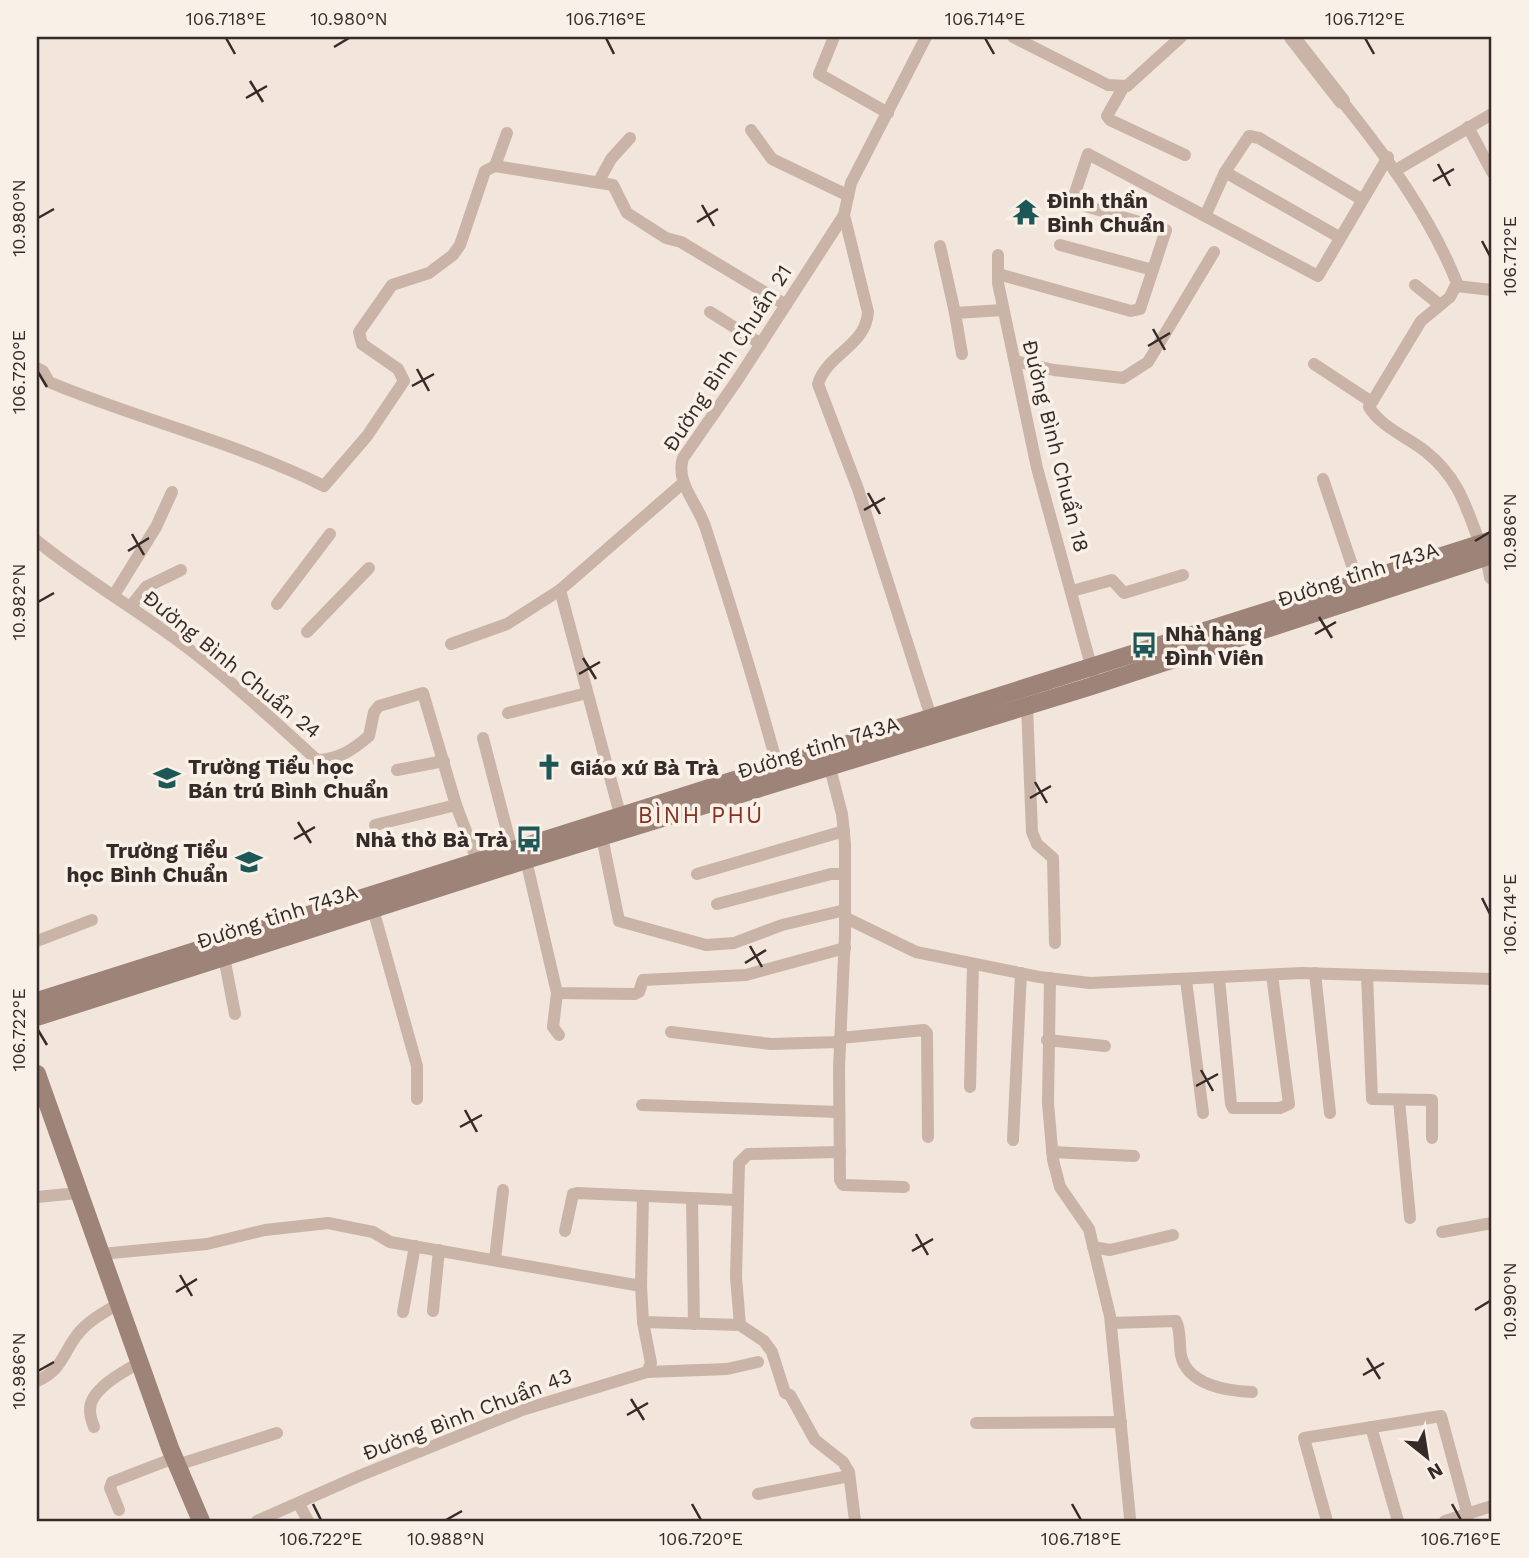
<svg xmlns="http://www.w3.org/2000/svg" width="1529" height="1558" font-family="'Work Sans',sans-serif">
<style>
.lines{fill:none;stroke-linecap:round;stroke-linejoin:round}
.minor{stroke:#cab4a7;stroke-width:12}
.tertiary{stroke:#cab4a7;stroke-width:16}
.secondary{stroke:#9d8378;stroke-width:18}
.ticks{fill:none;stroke:#362b28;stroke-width:2.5}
.labels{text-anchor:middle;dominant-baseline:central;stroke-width:7;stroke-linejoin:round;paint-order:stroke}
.poi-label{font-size:21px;font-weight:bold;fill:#362b28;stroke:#f9f0e8;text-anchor:start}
.street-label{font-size:21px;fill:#362b28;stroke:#f9f0e8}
.neighbourhood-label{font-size:23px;letter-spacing:2px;fill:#853021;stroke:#f9f0e8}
.neatline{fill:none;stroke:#362b28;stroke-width:2.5}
.ticks-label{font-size:18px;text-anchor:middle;fill:#362b28}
</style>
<rect width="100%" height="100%" fill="#f2e5db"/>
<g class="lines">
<g class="minor">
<polyline points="834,37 819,74 888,113"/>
<path d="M926 37 851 183 844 215 868 312C866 346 827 354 818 384L858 489 932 720"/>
<polyline points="1013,37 1108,85 1127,86 1181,37"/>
<polyline points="1124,86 1107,116 1110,120 1185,155"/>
<path d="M1342 101C1387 157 1430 216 1457 283L1450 297 1421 321 1369 407C1381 427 1407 437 1425 451 1458 477 1466 506 1480 544"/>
<polyline points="1468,127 1492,172"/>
<polyline points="751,130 772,159 847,195"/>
<polyline points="495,166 507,133"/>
<polyline points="1396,170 1492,114"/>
<polyline points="1225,172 1339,237"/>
<polyline points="599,181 611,159 630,138"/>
<polyline points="1206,214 1225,172 1249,136 1259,138 1361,199"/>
<polyline points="1060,245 1153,270"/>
<polyline points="940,246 955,313"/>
<polyline points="998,255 998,283 1037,468 1093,673"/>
<polyline points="998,274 1131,311 1140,309 1166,230 1072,202 1088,154 1318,276 1388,157"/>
<polyline points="1415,285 1440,305"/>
<polyline points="1456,286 1492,290"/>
<polyline points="710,312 761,344"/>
<polyline points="962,354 955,313 1003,310"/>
<polyline points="1015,361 1054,370 1123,378 1148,362 1214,252"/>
<polyline points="1314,364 1370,401"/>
<path d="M37 368 43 371 49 382C140 420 235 442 324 486L367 436 404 381 398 369 362 344 359 332 392 285 429 273 453 255 460 245 485 171 495 166 613 185 627 213 666 238 681 242 786 305"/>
<polyline points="1323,479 1358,583"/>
<path d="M37 541C80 576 128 604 173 637 224 674 271 718 317 760 338 760 354 749 369 736L374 712 379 706 423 693 456 805 477 860"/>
<polyline points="1072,591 1112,580 1124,593 1183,575"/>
<polyline points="114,595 156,527 172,492"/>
<polyline points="277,604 330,534"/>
<polyline points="131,606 146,587 181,570"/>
<polyline points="307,632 369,568"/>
<polyline points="451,644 507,624 560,590"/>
<polyline points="1027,706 1032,832 1037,844 1053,858 1055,943"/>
<polyline points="508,713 587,693"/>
<polyline points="483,738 512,850"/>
<path d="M778 768C756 687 731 606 705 526 697 503 675 482 683 458L738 379 844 215"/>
<polyline points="830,768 842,814 845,844 845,934 839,1068 840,1180 843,1185 904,1187"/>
<polyline points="397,770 444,761"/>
<polyline points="621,818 560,590 683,483"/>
<polyline points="375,825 456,805"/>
<polyline points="602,837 619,921 706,945 734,943 782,925 845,910"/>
<polyline points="526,860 557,993 635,994 639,992 643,980 746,975 845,948"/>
<polyline points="697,874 844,831"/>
<polyline points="717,904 831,874 845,874"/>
<polyline points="373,909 417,1066 417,1099"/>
<polyline points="846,918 916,952 1039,977 1090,983 1302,973 1492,979"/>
<polyline points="37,941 92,920"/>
<polyline points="224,957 235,1014"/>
<polyline points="1315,973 1330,1113"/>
<polyline points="1367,975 1372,1099 1432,1100 1432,1138"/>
<polyline points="1050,978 1048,1103 1053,1160 1060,1187 1089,1229 1110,1316 1130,1518"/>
<polyline points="1219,978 1231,1104 1233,1108 1280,1108 1289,1104 1272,975"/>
<polyline points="1186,980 1203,1113"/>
<polyline points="557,993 553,1027 559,1035"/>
<polyline points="671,1032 771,1044 840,1042"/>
<polyline points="840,1038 924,1030 927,1033 928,1137"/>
<polyline points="1047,1040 1105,1046"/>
<polyline points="970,1087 973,964"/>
<polyline points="1399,1100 1410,1218"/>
<polyline points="642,1105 839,1112"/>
<polyline points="1013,1140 1021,973"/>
<polyline points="840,1152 748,1154 739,1163 736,1277 740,1325 764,1341 772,1352 785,1393 790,1395 815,1440 843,1462 849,1472 855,1521"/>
<polyline points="1052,1152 1134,1156"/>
<polyline points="37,1197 78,1193"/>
<polyline points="692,1198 694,1324"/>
<polyline points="565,1231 573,1194 577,1193 736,1200"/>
<polyline points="1442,1232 1492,1223"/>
<polyline points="1093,1247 1110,1250 1173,1235"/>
<polyline points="101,1254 207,1244 265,1230 328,1223 373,1232 390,1242 641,1286 643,1322 740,1325"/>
<polyline points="495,1259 503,1190"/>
<polyline points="641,1286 643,1196"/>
<polyline points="433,1311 439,1250"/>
<polyline points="403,1312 415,1246"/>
<path d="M1111 1323 1176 1321C1181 1331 1179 1344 1181 1355 1187 1385 1227 1391 1252 1392"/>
<polyline points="647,1372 727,1369 758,1362"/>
<path d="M37 1381C62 1370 62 1355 77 1335 88 1321 103 1313 118 1304"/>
<polyline points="976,1423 1121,1422"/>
<path d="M94 1427C92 1422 90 1415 90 1410 89 1390 124 1371 139 1363"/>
<polyline points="1371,1427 1398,1521"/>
<polyline points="177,1465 277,1433"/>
<polyline points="758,1494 849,1476"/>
<polyline points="299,1504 308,1521"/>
<polyline points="119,1510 110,1488 112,1482 174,1458"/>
<polyline points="257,1521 359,1476 522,1410 647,1372 651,1363 643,1322"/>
<polyline points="1327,1521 1304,1438 1441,1416 1468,1516"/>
<polyline points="1445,1521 1492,1506"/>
</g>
<g class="tertiary">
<polyline points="1292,37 1342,101"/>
<polyline points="1488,556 1492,577"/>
</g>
<g class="secondary">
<polyline points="37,1001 1492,540"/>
<polyline points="37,1017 526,860 1092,686 1492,555"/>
<polyline points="37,1074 170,1448 201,1521"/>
</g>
</g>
<path class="ticks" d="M226 38 235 54M606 38 614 54M985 38 994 54M1365 38 1374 54M334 47 349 38M250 81 263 102M246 98 267 86M1438 164 1450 186M1433 181 1454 169M702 205 714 226M38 218 54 209M697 222 718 209M1482 241 1490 256M1153 329 1165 350M1148 346 1170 333M417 369 429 391M38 372 47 387M412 386 434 374M868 493 880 514M864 510 885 498M132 534 144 555M1475 541 1490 532M128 551 149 538M38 602 54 593M1319 617 1332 638M1315 634 1336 622M583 658 596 679M579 674 600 662M1035 782 1047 803M1030 798 1051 786M298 822 311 843M294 839 315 827M1482 898 1490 914M750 946 762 967M745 963 766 950M38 1030 47 1045M1201 1070 1213 1091M1196 1086 1218 1074M465 1110 477 1132M460 1127 482 1115M916 1234 928 1255M912 1251 933 1239M180 1275 192 1296M176 1292 197 1279M1475 1310 1490 1301M1367 1358 1380 1379M38 1371 54 1362M1363 1375 1384 1363M631 1399 644 1420M627 1415 648 1403M313 1504 321 1520M692 1504 701 1520M1072 1504 1081 1520M1452 1504 1461 1520M446 1520 462 1511"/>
<defs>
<g id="temple-bare" transform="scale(2.1)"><path d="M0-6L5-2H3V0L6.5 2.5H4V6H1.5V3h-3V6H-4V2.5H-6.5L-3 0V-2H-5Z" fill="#1d5856" stroke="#f9f0e8" stroke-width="2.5" paint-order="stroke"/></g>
<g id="bus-bare" transform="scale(2.1)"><path d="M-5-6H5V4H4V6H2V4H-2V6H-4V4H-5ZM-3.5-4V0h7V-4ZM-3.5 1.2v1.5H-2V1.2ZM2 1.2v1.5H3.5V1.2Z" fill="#1d5856" stroke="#f9f0e8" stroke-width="2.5" paint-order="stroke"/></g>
<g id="church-bare" transform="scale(2.1)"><path d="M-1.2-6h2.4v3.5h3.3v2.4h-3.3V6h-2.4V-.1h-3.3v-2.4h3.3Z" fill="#1d5856" stroke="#f9f0e8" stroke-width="2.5" paint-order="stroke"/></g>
<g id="school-bare" transform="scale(2.1)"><path d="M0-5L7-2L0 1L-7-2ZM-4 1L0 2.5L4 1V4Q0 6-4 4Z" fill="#1d5856" stroke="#f9f0e8" stroke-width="2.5" paint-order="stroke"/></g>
</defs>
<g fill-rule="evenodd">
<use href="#temple-bare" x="1026" y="212"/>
<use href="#bus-bare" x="1144" y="645"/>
<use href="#church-bare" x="549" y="767"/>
<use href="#school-bare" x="167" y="778"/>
<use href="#bus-bare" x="529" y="839"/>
<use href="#school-bare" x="249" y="862"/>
</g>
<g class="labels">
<g class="poi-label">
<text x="1047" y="200">Đình thần<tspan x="1047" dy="24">Bình Chuẩn</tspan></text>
<text x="1165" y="633">Nhà hàng<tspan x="1165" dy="24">Đình Viên</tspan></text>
<text x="188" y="766">Trường Tiểu học<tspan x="188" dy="24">Bán trú Bình Chuẩn</tspan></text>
<text x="570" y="767">Giáo xứ Bà Trà</text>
<text x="508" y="839" text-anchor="end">Nhà thờ Bà Trà</text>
<text x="228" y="850" text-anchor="end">Trường Tiểu<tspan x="228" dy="24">học Bình Chuẩn</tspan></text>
</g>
<g class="street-label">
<text transform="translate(727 358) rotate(-57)">Đường Bình Chuẩn 21</text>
<text transform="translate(1056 446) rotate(76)">Đường Bình Chuẩn 18</text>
<text transform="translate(1358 574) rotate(-18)">Đường tỉnh 743A</text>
<text transform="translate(232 664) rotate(39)">Đường Bình Chuẩn 24</text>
<text transform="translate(818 747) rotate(-17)">Đường tỉnh 743A</text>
<text transform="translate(277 916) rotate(-18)">Đường tỉnh 743A</text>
<text transform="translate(467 1414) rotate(-21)">Đường Bình Chuẩn 43</text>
</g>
<g class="neighbourhood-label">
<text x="701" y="815">BÌNH PHÚ</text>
</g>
</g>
<rect width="1529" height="1558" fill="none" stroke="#f9f0e8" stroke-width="77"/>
<g transform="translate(1427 1457) rotate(150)" stroke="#f9f0e8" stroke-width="5" paint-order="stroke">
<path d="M0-5L12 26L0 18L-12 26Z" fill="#362b28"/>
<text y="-10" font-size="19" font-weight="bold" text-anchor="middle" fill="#362b28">N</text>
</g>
<rect x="38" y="38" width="1452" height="1482" class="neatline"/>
<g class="ticks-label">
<text x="226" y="25">106.718°E</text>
<text x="349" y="25">10.980°N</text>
<text x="606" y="25">106.716°E</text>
<text x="985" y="25">106.714°E</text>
<text x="1365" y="25">106.712°E</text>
<text transform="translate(19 218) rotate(-90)" y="6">10.980°N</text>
<text transform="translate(1510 256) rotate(-90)" y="6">106.712°E</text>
<text transform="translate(19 372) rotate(-90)" y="6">106.720°E</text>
<text transform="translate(1510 532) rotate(-90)" y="6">10.986°N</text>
<text transform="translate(19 602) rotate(-90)" y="6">10.982°N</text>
<text transform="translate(1510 914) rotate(-90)" y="6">106.714°E</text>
<text transform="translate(19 1030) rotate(-90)" y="6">106.722°E</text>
<text transform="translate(1510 1301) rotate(-90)" y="6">10.990°N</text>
<text transform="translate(19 1371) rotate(-90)" y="6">10.986°N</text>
<text x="321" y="1545">106.722°E</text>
<text x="446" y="1545">10.988°N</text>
<text x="701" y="1545">106.720°E</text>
<text x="1081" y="1545">106.718°E</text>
<text x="1461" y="1545">106.716°E</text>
</g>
</svg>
